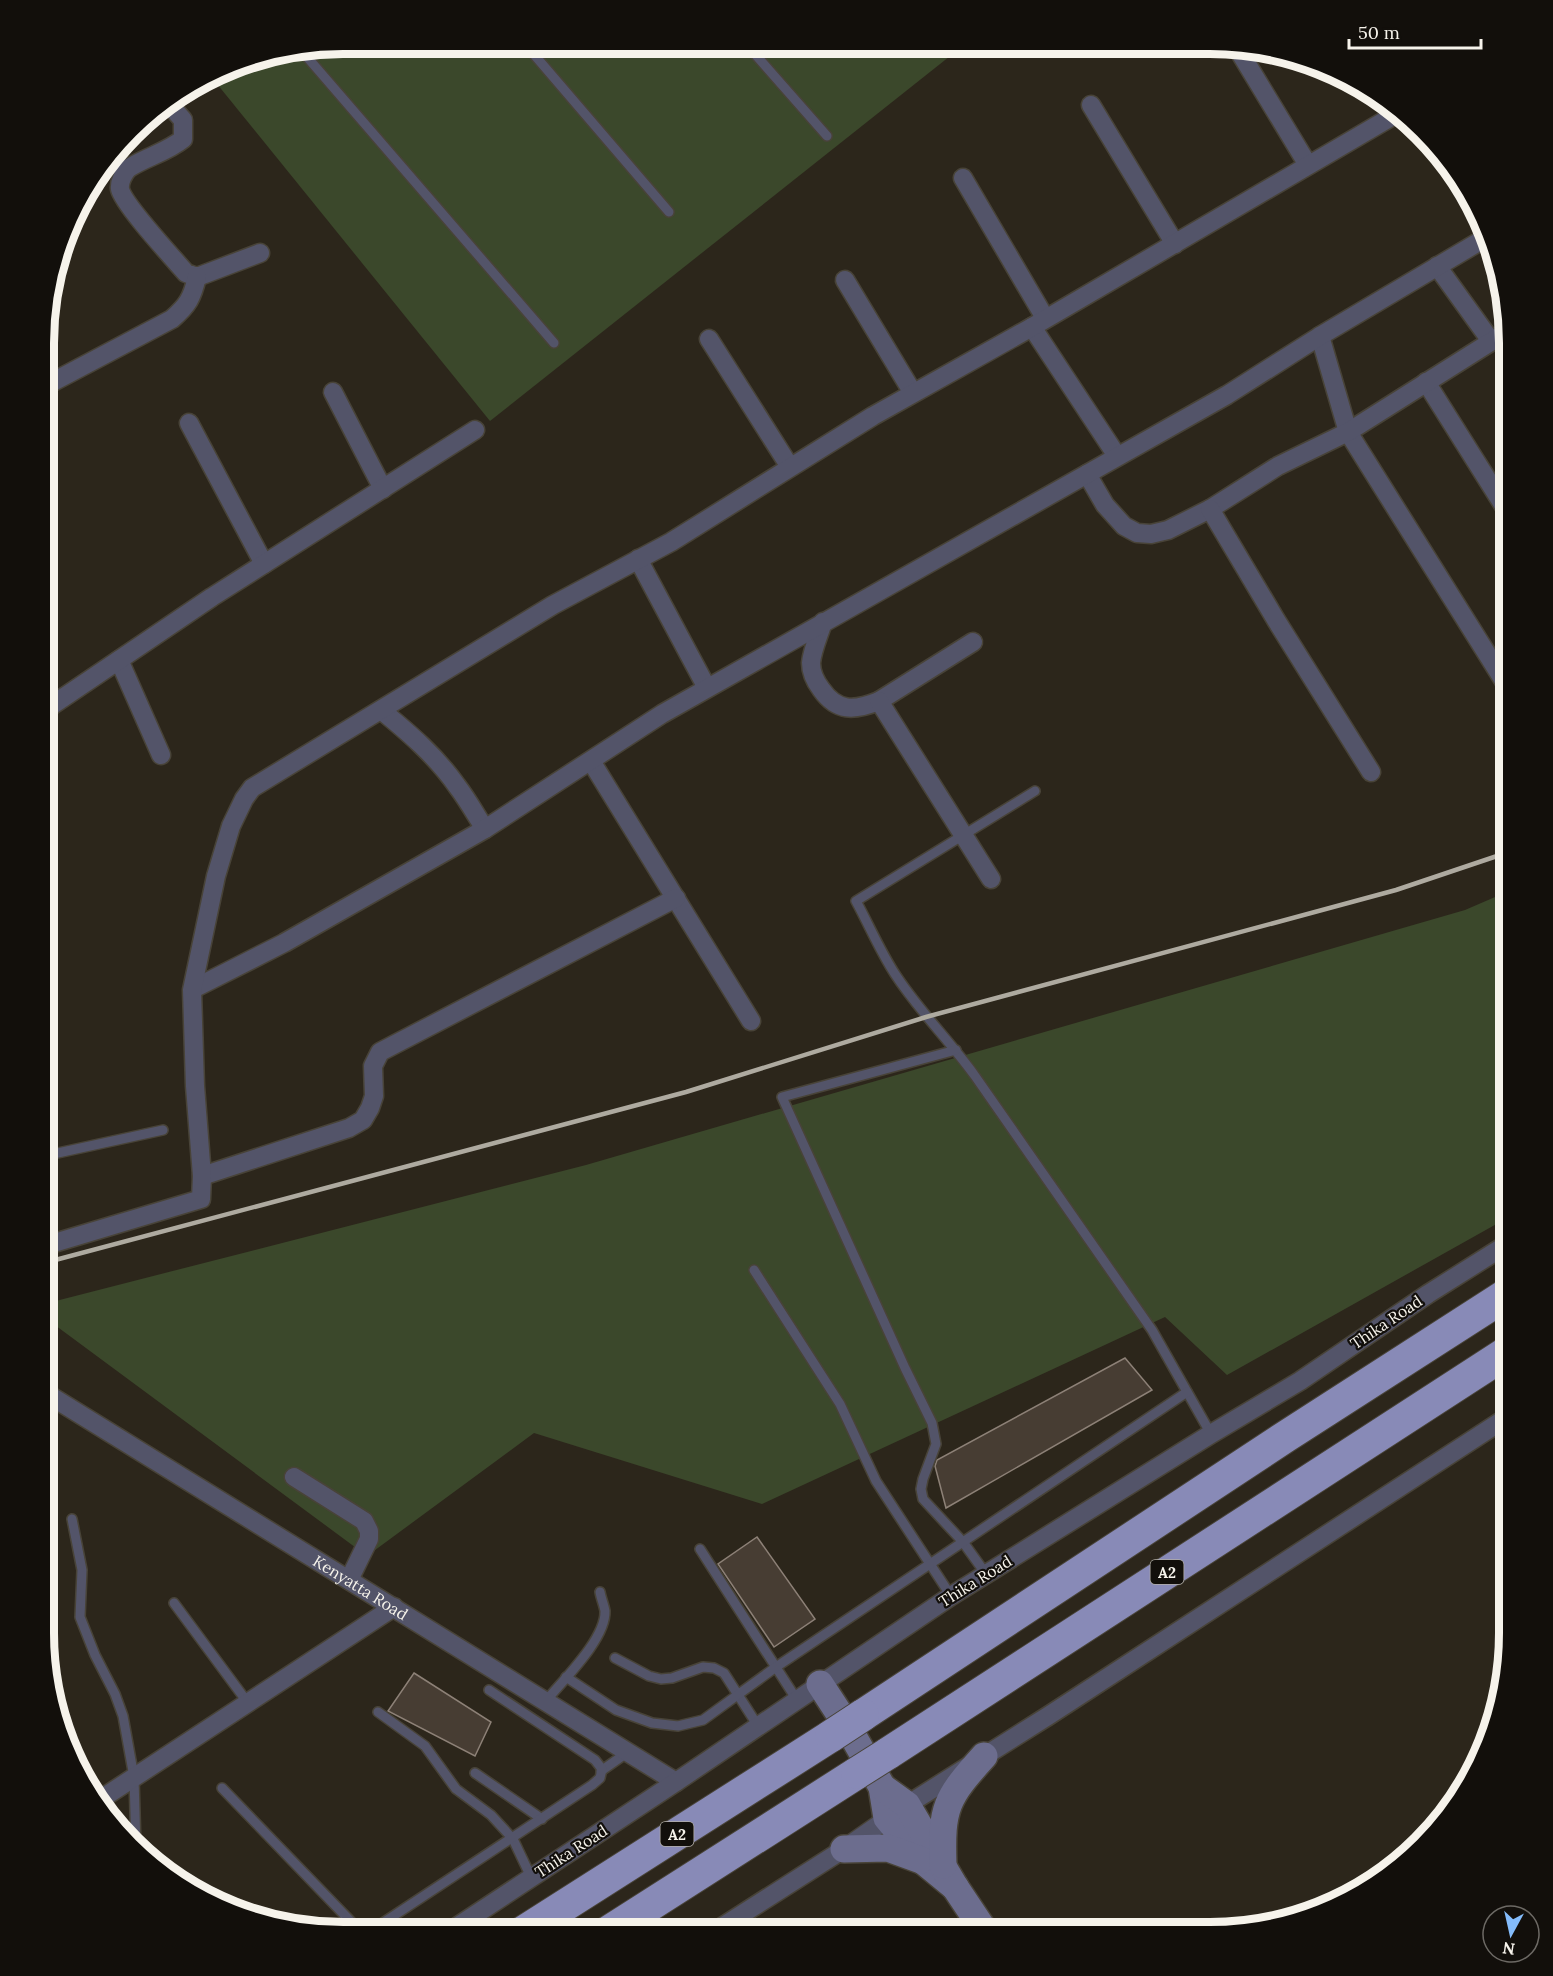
<svg xmlns="http://www.w3.org/2000/svg" width="1553" height="1976" font-family="Lora,serif">
<style>
.green{fill:#3b482b}
.building{fill:#473d33;stroke:#8d8177;stroke-width:1.5}
.lines{fill:none;stroke-linecap:round;stroke-linejoin:round}
.service-casing{stroke:#484338;stroke-width:12}
.minor-casing{stroke:#484338;stroke-width:21}
.secondary-casing{stroke:#484338;stroke-width:30}
.trunk-casing{stroke:#484338;stroke-width:34}
.service{stroke:#535469;stroke-width:9}
.minor{stroke:#535469;stroke-width:18}
.secondary{stroke:#6c6d8e;stroke-width:27}
.trunk{stroke:#888ab7;stroke-width:32}
.rail{stroke:#aeaaa0;stroke-width:4.5}
.trunk-bridge-casing{stroke:#484338;stroke-width:34;stroke-linecap:butt}
.trunk-bridge{stroke:#888ab7;stroke-width:32}
.labels{text-anchor:middle;dominant-baseline:central;stroke-width:4.5;stroke-linejoin:round;paint-order:stroke}
.shield{fill:#120f0b;stroke:#b2afa8;stroke-width:1.5}
.shield-label{font-size:15px;font-weight:bold;fill:#f6f3eb}
.street-label{font-size:16px;fill:#f6f3eb;stroke:#120f0b}
.rim{fill:none;stroke:#f6f3eb;stroke-width:8}
</style>
<rect width="100%" height="100%" fill="#2c261b"/>
<g class="green">
<polygon points="343,44 964,45 490,421 213,79 246,60"/>
<polygon points="1509,891 1509,1217 1227,1375 1165,1317 762,1504 534,1433 367,1556 44,1317 44,1304 586,1165 1465,910"/>
</g>
<g class="building">
<polygon points="1125,1358 1152,1390 946,1508 935,1466 937,1460"/>
<polygon points="757,1537 815,1619 774,1647 718,1564"/>
<polygon points="414,1673 491,1722 475,1756 388,1711"/>
</g>
<g class="lines">
<g class="service-casing">
<g id="service">
<polyline points="525,44 669,212"/>
<polyline points="747,45 827,136"/>
<polyline points="301,50 554,343"/>
<path d="M1035 791 856 901C869 925 880 951 895 974 919 1011 950 1041 975 1076L1152 1330 1211 1434"/>
<polyline points="956,1050 782,1097 905,1368 932,1423 936,1444 923,1479 921,1489 923,1499 963,1542 986,1574"/>
<polyline points="44,1156 163,1130"/>
<polyline points="754,1270 840,1404 876,1481 951,1596"/>
<polyline points="72,1519 82,1570 80,1617 95,1655 115,1694 123,1716 134,1777 136,1848"/>
<polyline points="700,1549 797,1700"/>
<polyline points="174,1603 248,1703"/>
<polyline points="615,1658 649,1676 661,1679 672,1678 703,1667 714,1668 724,1673 758,1726"/>
<polyline points="566,1677 616,1710 652,1723 678,1726 703,1720 776,1667 1187,1392"/>
<path d="M546 1701C563 1680 606 1639 605 1611 604 1605 601 1598 600 1592"/>
<polyline points="378,1712 425,1746 456,1789 491,1815 513,1839 531,1877"/>
<polyline points="601,1771 628,1752"/>
<polyline points="475,1773 542,1819"/>
<polyline points="222,1788 361,1932"/>
<polyline points="369,1932 592,1785 600,1778 602,1769 595,1760 489,1690"/>
</g>
</g>
<g class="minor-casing">
<g id="minor">
<polyline points="1236,46 1308,165"/>
<path d="M169 104 183 120V139C167 152 146 157 129 168 124 172 119 182 120 189 123 204 173 258 186 273L197 277 260 253"/>
<polyline points="1091,105 1175,244"/>
<polyline points="963,178 1045,318"/>
<polyline points="1437,266 1491,341"/>
<polyline points="845,280 913,393"/>
<polyline points="1032,327 1117,456"/>
<polyline points="1320,336 1348,432 1509,689"/>
<polyline points="709,339 790,467"/>
<polyline points="1426,382 1509,514"/>
<path d="M47 385 172 319C188 305 192 298 197 277"/>
<polyline points="333,392 383,489"/>
<polyline points="189,423 264,564"/>
<polyline points="1087,474 1105,505 1124,526 1137,533 1151,534 1168,530 1210,509 1278,466 1348,432 1508,331"/>
<polyline points="1210,509 1276,620 1371,772"/>
<polyline points="638,559 707,688"/>
<path d="M823 622C819 635 812 650 811 663 811 673 815 681 821 689 837 712 854 711 879 701L973 642"/>
<polyline points="119,660 161,755"/>
<polyline points="879,701 991,879"/>
<polyline points="45,710 212,597 475,430"/>
<path d="M381 710C409 733 436 756 457 786 467 799 476 815 485 829"/>
<polyline points="591,761 751,1021"/>
<polyline points="193,989 284,943 485,829 662,714 1227,395 1320,336 1487,237"/>
<polyline points="202,1176 349,1128 363,1120 370,1108 374,1096 373,1066 380,1052 676,898"/>
<polyline points="44,1246 201,1199 202,1176 195,1086 192,990 216,876 231,826 244,799 252,788 553,605 671,542 873,416 1032,327 1398,113"/>
<path id="s1" d="M44 1392 676 1782"/>
<polyline points="294,1477 364,1521 369,1531 369,1539 349,1580"/>
<polyline points="98,1801 394,1607"/>
<polyline points="449,1932 676,1782 951,1596 1211,1434 1300,1381 1428,1294 1509,1243"/>
<polyline points="714,1932 844,1849 907,1805 1048,1716 1509,1416"/>
</g>
</g>
<g class="secondary-casing">
<g id="secondary">
<polyline points="820,1684 846,1724 882,1787 887,1818 921,1859 955,1887"/>
<polyline points="882,1787 907,1805 955,1887 985,1932"/>
<polyline points="844,1849 888,1848 921,1860"/>
<path d="M943 1865C941 1807 946 1798 984 1756"/>
</g>
</g>
<g class="trunk-casing">
<g id="trunk">
<polyline points="863,1715 1285,1437 1509,1293"/>
<polyline points="887,1754 1509,1351"/>
<polyline points="523,1932 831,1736"/>
<polyline points="608,1932 857,1773"/>
</g>
</g>
<use href="#service" class="service"/>
<use href="#minor" class="minor"/>
<use href="#secondary" class="secondary"/>
<use href="#trunk" class="trunk"/>
<polyline class="rail" points="44,1263 686,1092 926,1017 1396,890 1509,852"/>
<g class="trunk-bridge-casing">
<g id="trunk-bridge">
<polyline points="831,1736 863,1715"/>
<polyline points="857,1773 887,1754"/>
</g>
</g>
<use href="#trunk-bridge" class="trunk-bridge"/>
</g>
<g class="labels">
<g class="shield">
<rect x="1150.5" y="1560" width="33" height="24" rx="4.5"/>
<rect x="660.5" y="1822" width="33" height="24" rx="4.5"/>
</g>
<g class="shield-label">
<text x="1167" y="1572">A2</text>
<text x="677" y="1834">A2</text>
</g>
<g class="street-label">
<text transform="translate(1386 1322) rotate(-34)">Thika Road</text>
<text transform="translate(975 1581) rotate(-32)">Thika Road</text>
<text stroke="none"><textPath href="#s1" startOffset="372">Kenyatta Road</textPath></text>
<text transform="translate(571 1851) rotate(-33)">Thika Road</text>
</g>
</g>
<path d="M0 0H1553V1976H0ZM343 54H1210A289 289 0 0 1 1499 343V1633A289 289 0 0 1 1210 1922H343A289 289 0 0 1 54 1633V343A289 289 0 0 1 343 54Z" fill="#120f0b" fill-rule="evenodd"/>
<path class="rim" d="M343 54H1210A289 289 0 0 1 1499 343V1633A289 289 0 0 1 1210 1922H343A289 289 0 0 1 54 1633V343A289 289 0 0 1 343 54Z"/>
<g transform="translate(1511 1934) rotate(188)"><circle r="28" fill="#120f0b" stroke="#6d6a65" stroke-width="1.5"/>
<path d="M0-4.5L10 22L0 15L-10 22Z" fill="#84bcfb"/>
<text y="-9" font-size="16" font-weight="bold" text-anchor="middle" fill="#f6f3eb">N</text>
</g>
<path d="M1349 39v9h132v-9" fill="none" stroke="#f6f3eb" stroke-width="3"/>
<text x="1358" y="39" font-size="18" fill="#f6f3eb" stroke="#120f0b" stroke-width="4.5" paint-order="stroke">50 m</text>
</svg>
